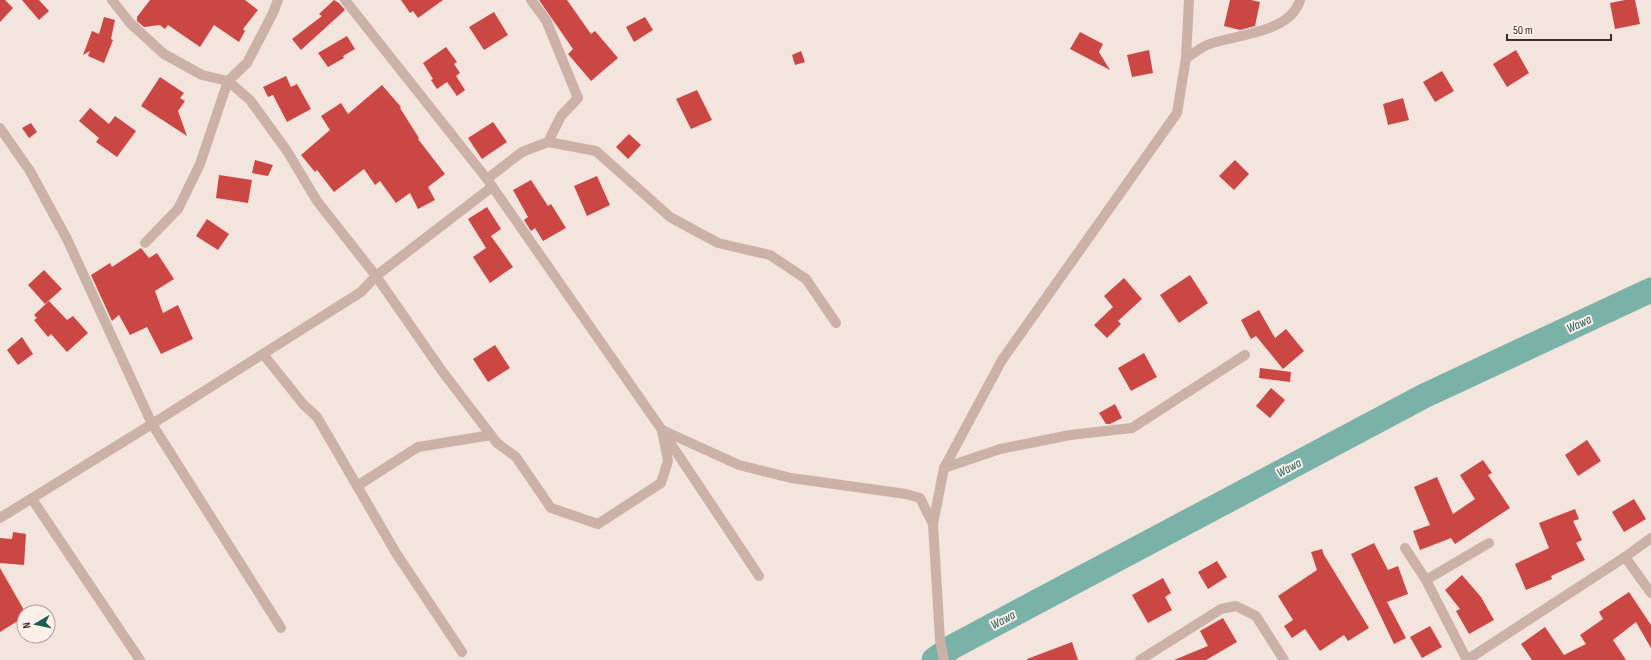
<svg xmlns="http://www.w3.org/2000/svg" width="1651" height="660" font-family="'Sofia Sans Condensed',sans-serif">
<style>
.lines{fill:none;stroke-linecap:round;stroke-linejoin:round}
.river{stroke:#7bb2a8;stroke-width:25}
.building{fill:#ca4744}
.minor{stroke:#ccb1a8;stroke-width:10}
.labels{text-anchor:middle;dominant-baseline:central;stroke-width:4;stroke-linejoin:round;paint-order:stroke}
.water-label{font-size:13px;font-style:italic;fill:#1c5c52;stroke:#fbefea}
</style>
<rect width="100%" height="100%" fill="#f3e4dd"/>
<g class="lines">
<polyline class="river" points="934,660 952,647 1424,396 1651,290"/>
</g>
<g class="building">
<polygon points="0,0 5,0 13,8 0,22"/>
<polygon points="22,0 39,0 49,11 39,20"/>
<polygon points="150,0 245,0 258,10 243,29 245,31 239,42 214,25 200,47 168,25 165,29 160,25 144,27 137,21 137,17"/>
<polygon points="334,0 339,3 345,10 301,50 292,39 322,16 319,14"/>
<polygon points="401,0 443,0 418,18 413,11 410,13"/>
<polygon points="539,0 567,0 591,34 595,31 618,58 591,81 568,54 573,49"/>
<polygon points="1230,0 1251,0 1260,2 1255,26 1240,30 1224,26"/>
<polygon points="1625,0 1635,0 1640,24 1615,29 1610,3"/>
<polygon points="494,12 508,35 484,50 469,27"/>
<polygon points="104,17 115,20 111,39 113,40 104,63 88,56 90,51 83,55 92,31 99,34"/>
<polygon points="645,17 653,30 634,42 626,27"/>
<polygon points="1080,32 1103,44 1099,52 1110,70 1070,49"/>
<polygon points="347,36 355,49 343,56 344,58 328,67 318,53"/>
<polygon points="446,47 457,62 454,64 460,73 456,76 465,90 457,96 447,82 437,89 431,80 433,79 423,63"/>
<polygon points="1149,50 1153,73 1132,77 1127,55"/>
<polygon points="1516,50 1529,73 1507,87 1493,64"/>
<polygon points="801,51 805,62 795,65 792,55"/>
<polygon points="1442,71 1454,91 1435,102 1423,82"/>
<polygon points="286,76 291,87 297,84 311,109 287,122 273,95 268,97 263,87"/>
<polygon points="160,77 184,93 180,98 185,101 178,111 187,136 141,106"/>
<polygon points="382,85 401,107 400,108 419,138 418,139 445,174 428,187 435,200 418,209 410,193 396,203 380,181 375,185 364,169 334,192 317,170 315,172 301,155 330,130 321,116 341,103 348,114"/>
<polygon points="697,90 712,120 691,129 676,99"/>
<polygon points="1403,98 1409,120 1388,125 1383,104"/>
<polygon points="90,108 109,124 115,116 136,131 117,157 96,142 99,138 79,121"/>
<polygon points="493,122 507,142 482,159 468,138"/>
<polygon points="31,123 37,132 29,138 22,128"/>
<polygon points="629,134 641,145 628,159 616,147"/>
<polygon points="255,160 273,165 268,176 252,173"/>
<polygon points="1235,160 1249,174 1234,190 1219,176"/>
<polygon points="219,175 252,180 248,203 216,198"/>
<polygon points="597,176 610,205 587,216 574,186"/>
<polygon points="531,180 548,206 551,204 566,228 543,241 535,228 531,231 524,220 528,217 513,190"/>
<polygon points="487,207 501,229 491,236 513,267 490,283 473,257 486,248 468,219"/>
<polygon points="207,219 229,234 218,250 196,236"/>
<polygon points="141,248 149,258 157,253 174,279 155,291 163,313 178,305 193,339 161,354 147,327 130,335 119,315 112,321 91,275 110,263 112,267"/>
<polygon points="44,270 62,289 45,304 28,285"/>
<polygon points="1190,275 1208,303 1179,323 1160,295"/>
<polygon points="1124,278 1142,299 1118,321 1121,324 1107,338 1094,325 1113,307 1104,296"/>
<polygon points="49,301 67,320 73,316 88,333 67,352 51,334 48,337 34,320 37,318 34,315"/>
<polygon points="1259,310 1275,338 1286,329 1304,351 1283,369 1256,336 1251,339 1241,320"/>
<polygon points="22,337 33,354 18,365 7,350"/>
<polygon points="495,345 510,368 488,382 473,359"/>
<polygon points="1144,353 1157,377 1131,391 1118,368"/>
<polygon points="1260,368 1291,372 1290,382 1259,378"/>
<polygon points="1271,388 1285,400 1270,418 1256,406"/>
<polygon points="1115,404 1122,418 1110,424 1106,424 1099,413"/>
<polygon points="1587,440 1601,461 1578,476 1565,455"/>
<polygon points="1483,460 1492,473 1488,475 1510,508 1455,544 1451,538 1420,550 1413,531 1430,525 1414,487 1437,477 1453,514 1475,499 1460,475"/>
<polygon points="1634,499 1646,519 1624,532 1612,512"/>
<polygon points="1575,509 1579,519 1573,521 1582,540 1576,543 1585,560 1551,576 1552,579 1526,590 1515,564 1549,548 1539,523"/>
<polygon points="13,532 26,534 24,565 0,563 0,538 12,539"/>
<polygon points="1374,543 1388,570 1398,566 1408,594 1387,602 1406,638 1394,644 1351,554"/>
<polygon points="1322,549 1324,555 1369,628 1348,641 1344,635 1320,651 1305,629 1292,638 1284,626 1293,620 1278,596 1317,570 1311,552"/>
<polygon points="1217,561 1227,577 1208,589 1198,572"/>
<polygon points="0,568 24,610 24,617 0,632"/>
<polygon points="1462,575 1481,597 1494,620 1469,634 1456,611 1460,609 1445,590"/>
<polygon points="1163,578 1171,593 1165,597 1172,610 1148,623 1132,595"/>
<polygon points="1629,592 1651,625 1651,648 1636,622 1613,640 1626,660 1532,660 1521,644 1545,627 1564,655 1586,644 1580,635 1603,619 1599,612"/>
<polygon points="1223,618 1237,642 1206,660 1174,660 1208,646 1200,631"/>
<polygon points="1430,626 1442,647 1422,658 1410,637"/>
<polygon points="1072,642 1078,660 1027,660 1027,659"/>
</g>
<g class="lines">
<g class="minor">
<polyline points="112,0 130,23 164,54 202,75 228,81 250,100 287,151 317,201 376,276 442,371 497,443 516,457 551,508 598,524 661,483 668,461 662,430 487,179 345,0"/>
<polyline points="531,0 546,20 578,98 561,116 548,142"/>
<path d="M1186 58C1193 54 1200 48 1207 45 1234 34 1290 34 1300 0"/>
<polyline points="0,128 30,171 67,239 152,424 281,628"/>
<polyline points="487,179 522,152 548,142 596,151 670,217 718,243 770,255 806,279 836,323"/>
<polyline points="145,243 178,209 200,164 228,81 247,63 273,13 278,0"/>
<polyline points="263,354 303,404 317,417 396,553 462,652"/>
<polyline points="662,430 739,465 791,478 906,494 920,498 933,524"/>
<polyline points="665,435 759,576"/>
<polyline points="944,468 1000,449 1070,435 1132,428 1245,355"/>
<polyline points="357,486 418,447 491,435"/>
<polyline points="32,499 140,660"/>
<polyline points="0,518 152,424 361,292 376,276 492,187"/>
<polyline points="1405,548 1426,580 1467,660"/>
<polyline points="1625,557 1651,593"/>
<polyline points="1426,580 1489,543"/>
<polyline points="944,660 940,640 933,524 944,468 1002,360 1177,113 1186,58 1189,0"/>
<polyline points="1140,660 1221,609 1236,606 1256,616 1284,660"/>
<polyline points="1467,660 1625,557 1651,538"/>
</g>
</g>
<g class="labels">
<g class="water-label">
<text transform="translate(1579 324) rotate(-25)">Wawa</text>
<text transform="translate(1289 468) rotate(-28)">Wawa</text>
<text transform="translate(1003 620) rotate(-28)">Wawa</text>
</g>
</g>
<g transform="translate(36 624) rotate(261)"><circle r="19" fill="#fbefea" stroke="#ada09d"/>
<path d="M0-3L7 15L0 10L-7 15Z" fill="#1c5c52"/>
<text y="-6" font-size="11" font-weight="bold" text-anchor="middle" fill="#392a29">N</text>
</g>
<path d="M1507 34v6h104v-6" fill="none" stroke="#392a29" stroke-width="2"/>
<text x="1513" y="34" font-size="12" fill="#392a29" stroke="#fbefea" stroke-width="3" paint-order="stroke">50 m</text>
</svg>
